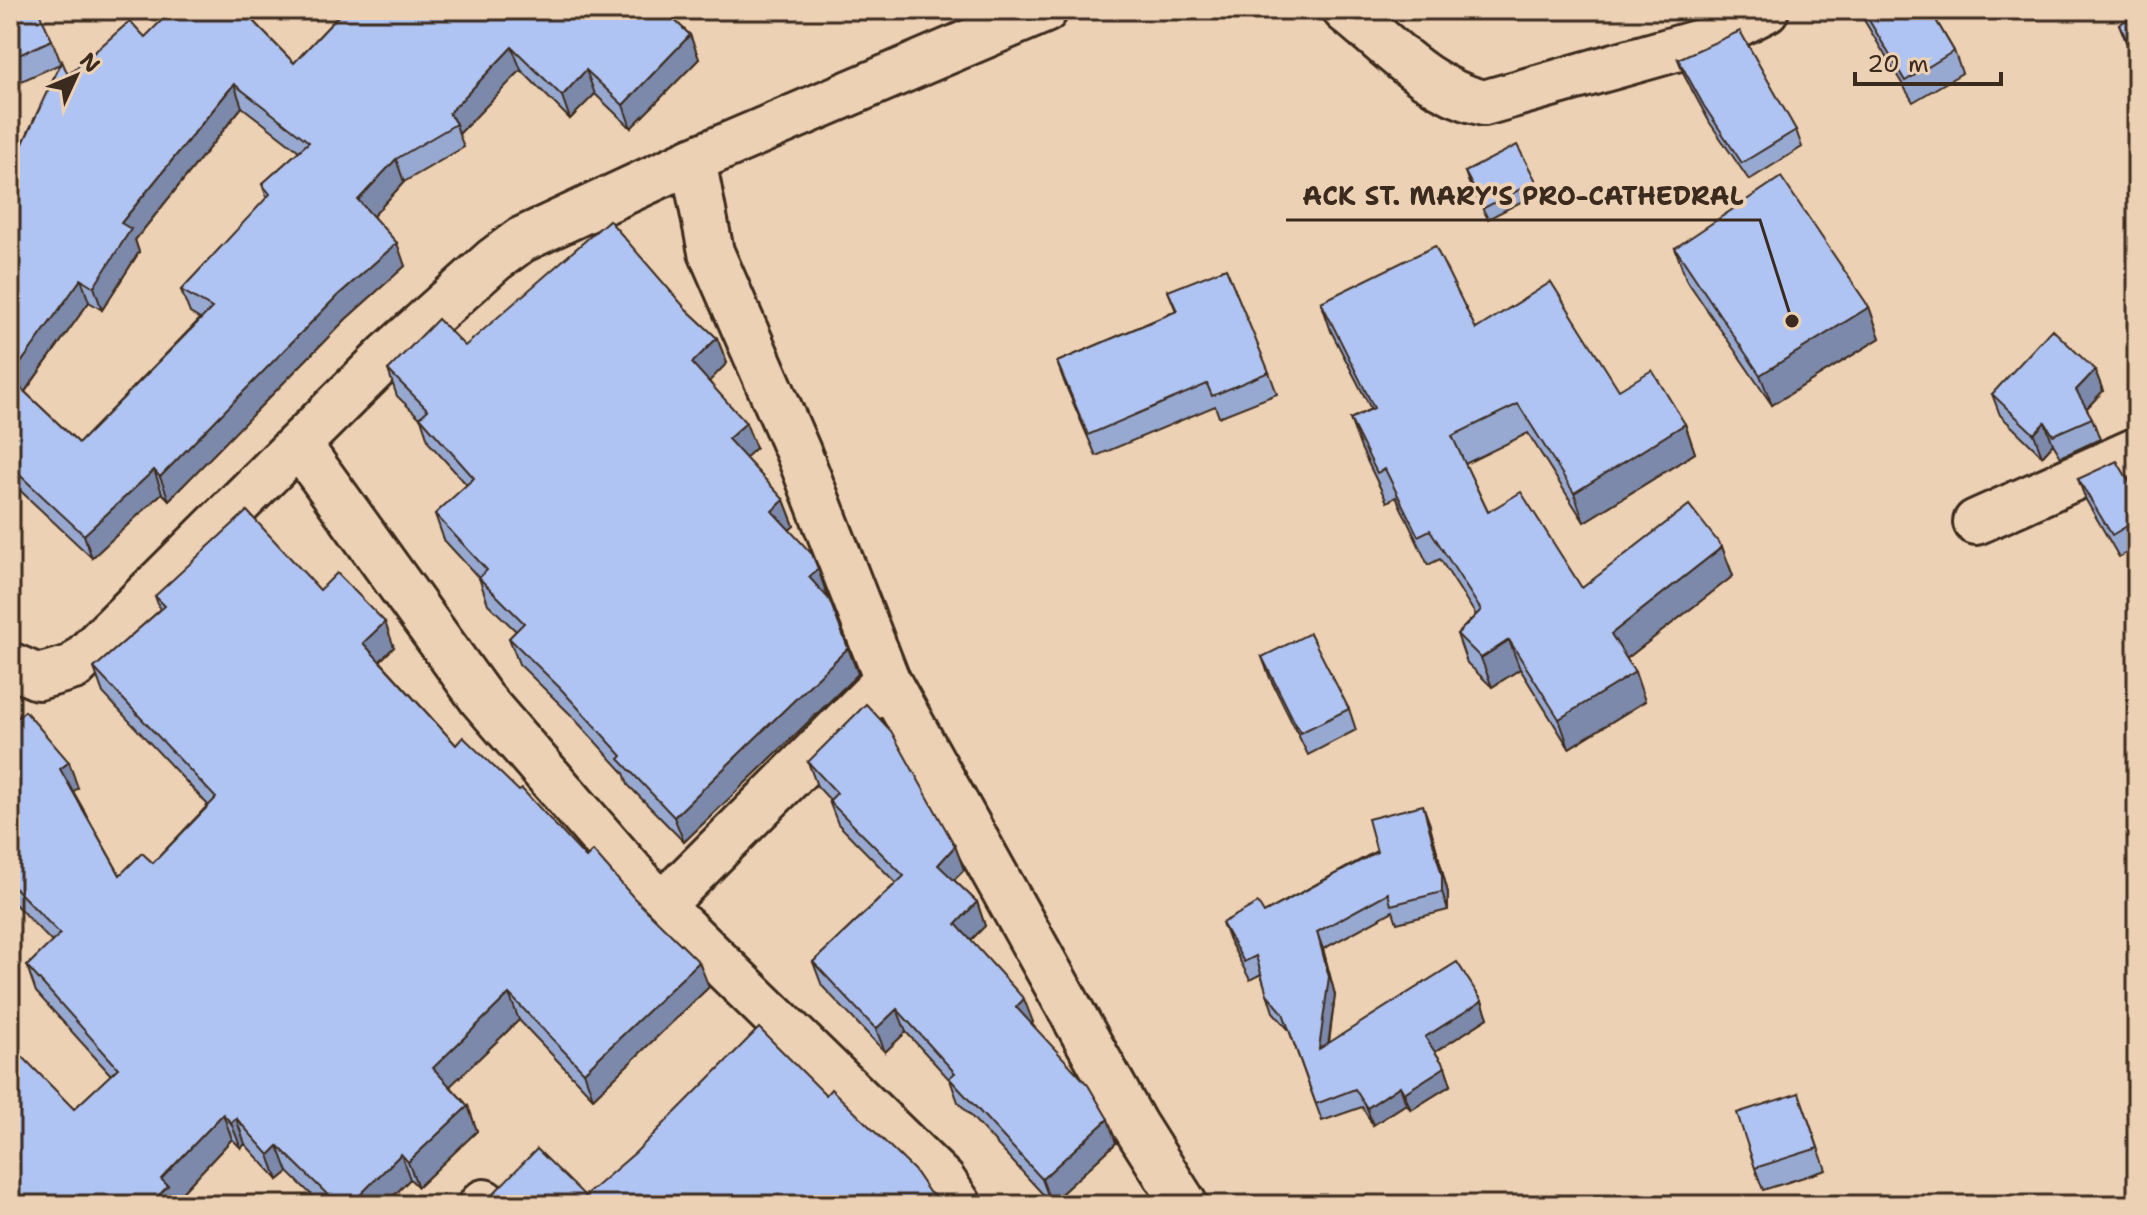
<svg xmlns="http://www.w3.org/2000/svg" width="2147" height="1215" font-family="'Shantell Sans',sans-serif">
<style>
.lines{fill:none;stroke-linecap:round;stroke-linejoin:round}
.minor-casing{stroke:#3b2a1e;stroke-width:50}
.minor{stroke:#edd1b4;stroke-width:44}
.wall{fill:#97a9d1;stroke:#3b2a1e;stroke-width:2;fill-rule:evenodd}
.shaded-wall{fill:#7b89aa;stroke:#3b2a1e;stroke-width:2}
.building{fill:#b0c4f3;stroke:#3b2a1e;stroke-width:2}
.leader{fill:none;stroke:#3b2a1e;stroke-width:3}
.callout-dot{fill:#3b2a1e;stroke:#edd1b4;stroke-width:3}
.callout-label{font-size:26px;text-anchor:middle;font-weight:bold;fill:#3b2a1e;stroke:#edd1b4;stroke-width:8;stroke-linejoin:round;paint-order:stroke}
</style>
<rect width="100%" height="100%" fill="#edd1b4"/>
<filter id="ink" filterUnits="userSpaceOnUse"><feTurbulence type="fractalNoise" baseFrequency=".0125" numOctaves="2"/><feDisplacementMap in="SourceGraphic" scale="16" xChannelSelector="R" yChannelSelector="G"/><feConvolveMatrix kernelMatrix="1 2 1 2 8 2 1 2 1" color-interpolation-filters="sRGB"/></filter>
<g filter="url(#ink)">
<g class="lines">
<g class="minor-casing">
<g id="minor">
<polyline points="1045,10 693,160 711,252 799,454 887,680 1134,1124 1185,1205"/>
<path d="M1345 10C1390 46 1427 90 1484 103L1707 40 1766 10"/>
<polyline points="299,445 481,698 661,906 943,1181 959,1205"/>
<polyline points="1976,522 2137,450"/>
<polyline points="10,665 38,677 74,667 388,355 494,260 521,240 693,160"/>
<polyline points="661,906 887,680"/>
<polyline points="481,1205 484,1202"/>
</g>
</g>
<use href="#minor" class="minor"/>
</g>
<g class="wall">
<path d="M10 10 52 40 61 63 68 75 145 37 254 22 294 63 343 11 342 10H664L690 35 699 59 631 128 595 94 570 119 521 70 459 134 464 147 404 182 373 216 405 266 346 319 169 500 162 493 92 558 10 481V171L60 64 10 86ZM242 107 299 151 262 184 267 198 181 290 190 313 200 319 79 443 25 392 89 302 102 310 139 252 135 240Z"/>
<polygon points="1858,10 1930,10 1954,51 1962,73 1913,102"/>
<polygon points="2137,15 2137,70 2119,24"/>
<polygon points="1678,59 1796,130 1802,147 1749,180 1710,123 1685,77"/>
<polygon points="1465,172 1536,181 1540,192 1488,219 1469,183"/>
<polygon points="1675,248 1869,307 1880,338 1772,405 1686,279"/>
<polygon points="1168,291 1269,372 1277,394 1219,417 1215,406 1096,456 1065,384 1057,362 1176,311"/>
<polygon points="1321,302 1476,329 1619,390 1685,424 1695,453 1584,522 1528,433 1465,464 1488,512 1582,588 1722,547 1733,576 1626,659 1645,701 1569,748 1520,669 1492,687 1467,663 1457,634 1476,615 1440,559 1428,565 1396,497 1387,502 1361,448 1350,419 1371,409 1331,331"/>
<polygon points="686,309 717,338 727,363 709,381 756,448 745,458 784,500 794,526 789,530 827,595 826,596 858,674 684,842 628,785 624,773 570,714 519,664 509,638 516,631 488,604 479,578 444,540 435,514 467,485 429,443 421,419 397,396 388,370 465,346"/>
<polygon points="2095,370 2103,391 2086,409 2092,418 2100,439 2061,457 2053,444 2042,456 2000,415 1992,394"/>
<polygon points="2078,479 2137,495 2137,547 2119,557 2086,500"/>
<polygon points="320,590 394,647 380,661 456,745 709,987 593,1098 519,1020 450,1086 468,1106 477,1131 418,1187 410,1179 385,1205 322,1205 288,1172 278,1180 245,1144 241,1148 232,1139 174,1201 74,1109 111,1075 36,992 27,966 52,942 10,899 10,724 78,788 73,791 120,875 153,863 208,805 103,693 94,668 160,610 155,596"/>
<polygon points="1262,657 1349,709 1356,730 1308,755 1270,678"/>
<polygon points="808,762 955,846 964,870 954,880 977,902 985,926 971,940 1033,1022 1032,1024 1116,1143 1051,1203 958,1102 950,1080 906,1032 885,1052 822,986 813,962 896,883 838,824 829,801 830,800 817,786"/>
<polygon points="1429,822 1448,893 1448,910 1397,923 1393,911 1323,949 1335,995 1329,1043 1482,1001 1488,1018 1435,1052 1445,1067 1451,1085 1411,1110 1406,1104 1373,1125 1362,1107 1322,1121 1289,1030 1273,1012 1261,974 1250,980 1229,940 1222,923 1264,913"/>
<polygon points="1799,1093 1826,1170 1763,1190 1755,1168"/>
</g>
<g class="shaded-wall">
<polygon points="239,10 265,10 246,29"/>
<polygon points="690,35 699,59 631,128 623,105"/>
<polygon points="512,47 521,70 459,134 456,124 449,113"/>
<polygon points="586,70 595,94 570,119 562,96"/>
<polygon points="234,84 242,107 135,240 139,252 102,310 94,287 121,223"/>
<polygon points="396,159 404,182 367,223 358,200"/>
<polygon points="397,243 405,266 346,319 169,500 160,477 337,296"/>
<polygon points="81,279 89,302 18,401 10,378"/>
<polygon points="1869,307 1880,338 1772,405 1760,375"/>
<polygon points="717,338 727,363 702,389 692,363"/>
<polygon points="2095,370 2103,391 2083,412 2076,390"/>
<polygon points="2045,422 2053,444 2042,456 2034,434"/>
<polygon points="746,423 756,448 738,465 728,439"/>
<polygon points="1685,424 1695,453 1584,522 1574,493"/>
<polygon points="154,470 162,493 92,558 84,535"/>
<polygon points="784,500 794,526 781,537 772,511"/>
<polygon points="1722,547 1733,576 1621,663 1611,634"/>
<polygon points="818,569 827,595 818,603 809,577"/>
<polygon points="385,622 394,647 372,669 363,643"/>
<polygon points="1509,640 1520,669 1492,687 1481,658"/>
<polygon points="848,648 858,674 684,842 674,817"/>
<polygon points="1635,672 1645,701 1569,748 1559,719"/>
<polygon points="69,762 78,788 70,794 60,769"/>
<polygon points="1423,805 1429,822 1448,893 1448,910 1442,892"/>
<polygon points="955,846 964,870 946,888 938,865"/>
<polygon points="977,902 985,926 964,947 956,924"/>
<polygon points="1317,932 1323,949 1335,995 1325,1067 1319,1049"/>
<polygon points="699,962 709,987 593,1098 584,1072"/>
<polygon points="509,994 519,1020 442,1094 433,1068"/>
<polygon points="1024,999 1033,1022 1024,1030 1016,1007"/>
<polygon points="1482,1001 1488,1018 1432,1054 1425,1037"/>
<polygon points="897,1009 906,1032 885,1052 876,1029"/>
<polygon points="1445,1067 1451,1085 1411,1110 1404,1093"/>
<polygon points="1400,1086 1406,1104 1373,1125 1367,1108"/>
<polygon points="468,1106 477,1131 418,1187 408,1162"/>
<polygon points="223,1114 232,1139 174,1201 175,1205 149,1205 161,1179"/>
<polygon points="236,1118 245,1144 241,1148 231,1123"/>
<polygon points="1108,1119 1116,1143 1051,1203 1042,1179"/>
<polygon points="278,1146 288,1172 278,1180 269,1155"/>
<polygon points="401,1154 410,1179 385,1205 350,1205"/>
</g>
<g class="building">
<polygon points="10,10 38,10 52,40 10,59"/>
<polygon points="172,10 242,10 294,63 344,10 664,10 690,35 623,105 586,70 562,96 512,47 449,113 456,124 396,159 358,200 397,243 337,296 160,477 154,470 84,535 10,466 10,378 79,443 212,308 181,290 270,194 262,184 309,142 234,84 121,223 131,229 94,287 81,279 10,378 10,171 62,61 68,75 130,21 145,37"/>
<polygon points="1863,10 1930,10 1954,51 1905,81"/>
<polygon points="2137,15 2137,61 2119,24"/>
<polygon points="1740,31 1796,130 1742,163 1704,106 1678,59"/>
<polygon points="1517,145 1536,181 1484,208 1465,172"/>
<polygon points="1781,177 1869,307 1760,375 1675,248"/>
<polygon points="609,220 686,309 717,338 692,363 746,423 728,439 784,500 772,511 812,554 818,569 809,577 829,599 848,648 674,817 619,759 622,756 560,688 509,638 524,623 479,578 487,570 435,514 474,478 420,417 428,410 388,370 438,319 465,346"/>
<polygon points="1435,246 1476,329 1551,282 1619,390 1652,370 1685,424 1574,493 1518,404 1452,436 1488,512 1521,492 1582,588 1689,505 1722,547 1611,634 1635,672 1559,719 1509,640 1481,658 1457,634 1481,610 1430,530 1418,536 1385,469 1377,473 1350,419 1374,408 1321,302"/>
<polygon points="1226,268 1269,372 1212,396 1207,384 1088,435 1057,362 1177,311 1168,291"/>
<polygon points="2052,329 2095,370 2076,390 2092,418 2053,435 2045,422 2034,434 1992,394"/>
<polygon points="2117,461 2137,495 2137,520 2112,535 2078,479"/>
<polygon points="247,511 320,590 337,573 385,622 363,643 456,745 463,737 519,791 522,789 586,858 593,851 634,898 699,962 584,1072 509,994 433,1068 468,1106 408,1162 401,1154 350,1205 338,1205 278,1146 269,1155 236,1118 231,1123 223,1114 161,1179 168,1186 149,1205 10,1205 10,1044 74,1109 118,1068 27,966 60,934 10,883 10,724 25,711 69,762 60,769 120,875 142,853 153,863 216,798 94,668 165,606 155,596"/>
<polygon points="1310,633 1349,709 1300,733 1262,657"/>
<polygon points="2137,685 2137,701 2130,688"/>
<polygon points="866,704 891,731 955,846 938,865 977,902 956,924 1024,999 1016,1007 1088,1085 1108,1119 1042,1179 949,1078 955,1073 897,1009 876,1029 813,962 904,876 829,801 837,793 808,762"/>
<polygon points="1423,805 1442,876 1442,892 1391,905 1388,893 1317,932 1329,977 1319,1049 1457,962 1482,1001 1425,1037 1445,1067 1404,1093 1400,1086 1367,1108 1355,1089 1316,1104 1283,1013 1267,994 1256,956 1244,962 1222,923 1258,903 1264,913 1377,852 1368,819"/>
<polygon points="759,1028 826,1095 831,1089 914,1170 929,1192 947,1205 482,1205 537,1149 585,1196 636,1152"/>
<polygon points="1799,1093 1818,1148 1755,1168 1737,1113"/>
</g>
</g>
<path class="leader" d="M1792 321L1760 220H1286"/>
<circle class="callout-dot" cx="1792" cy="321" r="8"/>
<g class="callout-label">
<text x="1523" y="205">ACK ST. MARY'S PRO-CATHEDRAL</text>
</g>
<rect width="2147" height="1215" fill="none" stroke="#edd1b4" stroke-width="40"/>
<rect x="20" y="20" width="2107" height="1175" fill="none" stroke="#3b2a1e" stroke-width="3" filter="url(#ink)"/>
<g transform="translate(76 76) rotate(46)" stroke="#edd1b4" stroke-width="6" paint-order="stroke">
<path d="M0-6L14 30L0 20L-14 30Z" fill="#3b2a1e"/>
<text y="-12" font-size="22" font-weight="bold" text-anchor="middle" fill="#3b2a1e">N</text>
</g>
<path d="M1855 72v12h146v-12" fill="none" stroke="#3b2a1e" stroke-width="4"/>
<text x="1867" y="72" font-size="24" fill="#3b2a1e" stroke="#edd1b4" stroke-width="6" paint-order="stroke">20 m</text>
</svg>
